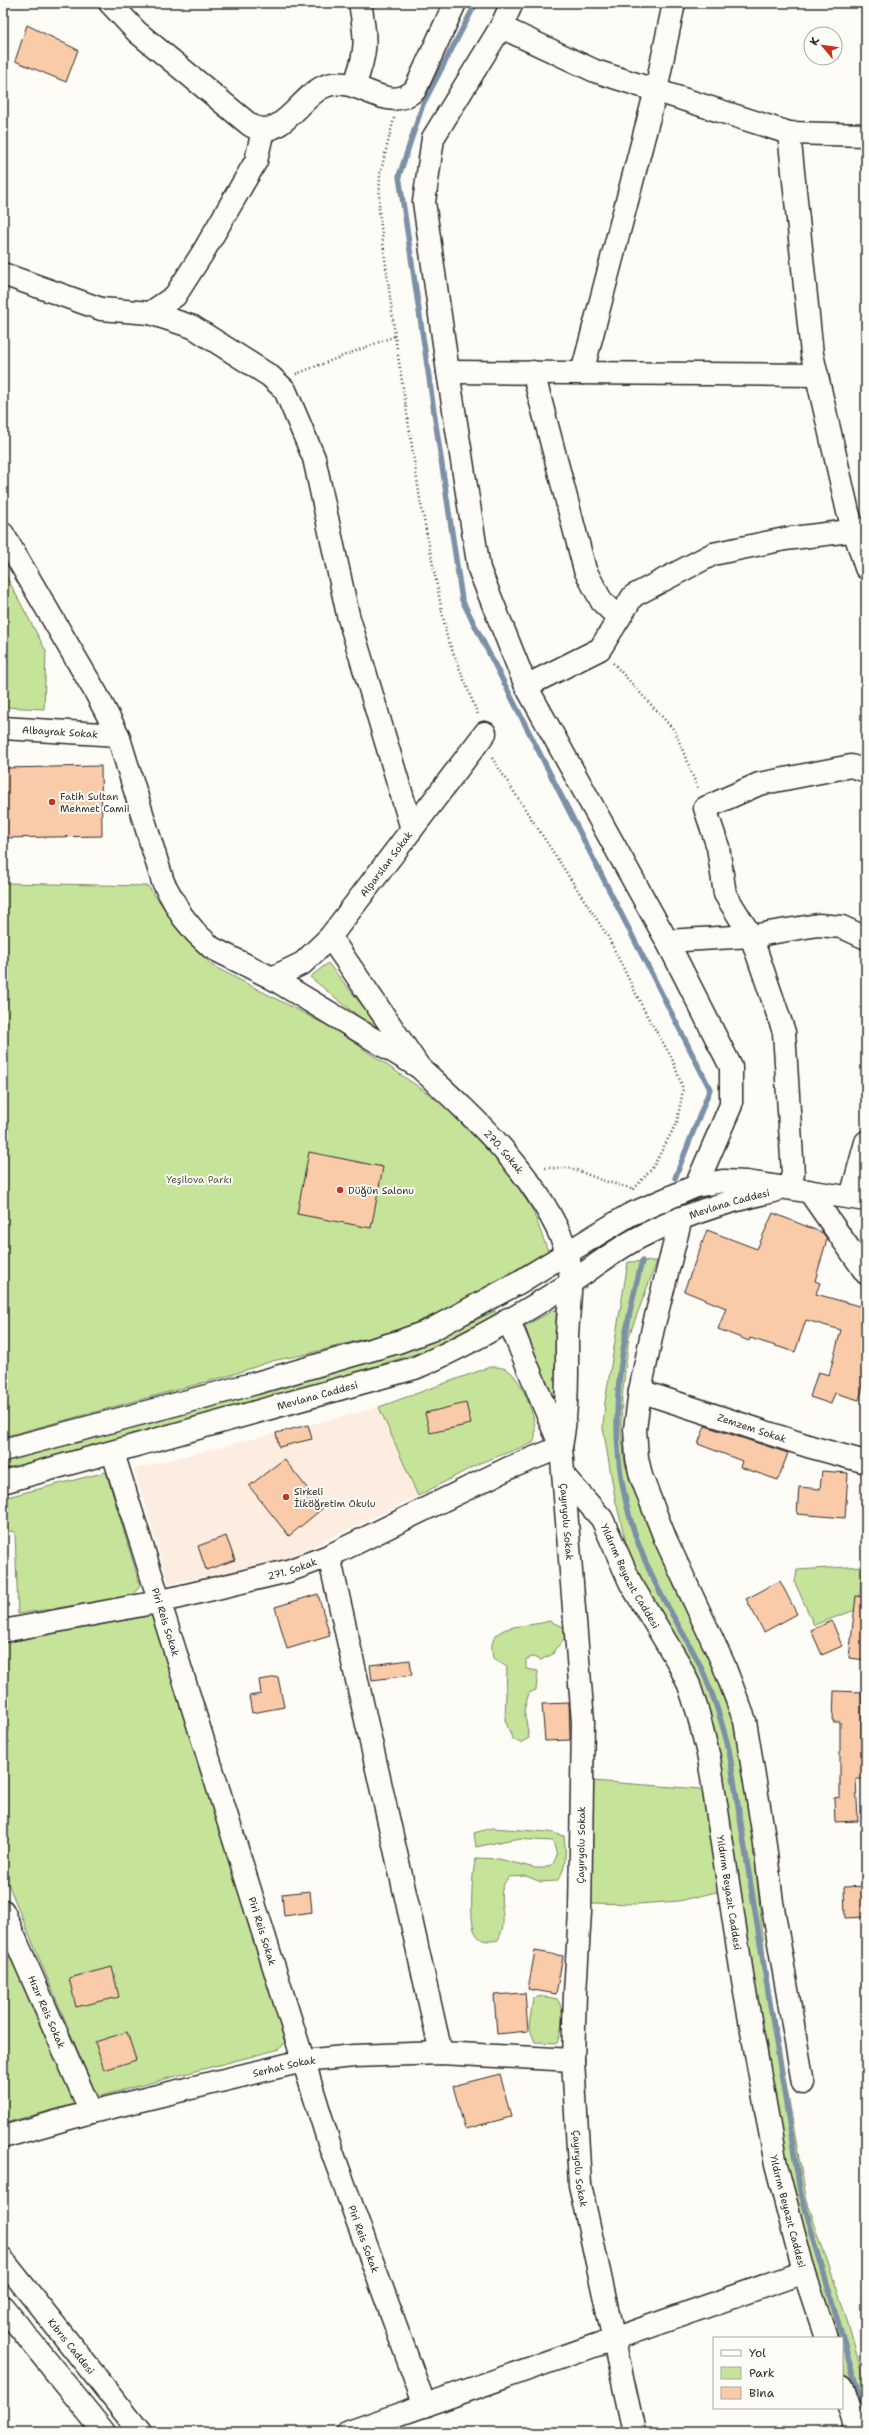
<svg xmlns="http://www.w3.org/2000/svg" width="869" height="2435" font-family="'Shantell Sans',sans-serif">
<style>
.built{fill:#fcede0}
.green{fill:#c6e39a;stroke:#788762}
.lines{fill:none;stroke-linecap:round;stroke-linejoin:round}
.stream{stroke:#7b90a6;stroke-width:5.5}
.building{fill:#facba9;stroke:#2b2b2b}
.minor-casing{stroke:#2b2b2b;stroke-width:25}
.major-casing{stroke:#2b2b2b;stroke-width:25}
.path{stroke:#2b2b2b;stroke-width:2.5;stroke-dasharray:1 3;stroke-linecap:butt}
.minor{stroke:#fdfcf7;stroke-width:22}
.major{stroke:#fdfcf7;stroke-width:22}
.poi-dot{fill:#c8321e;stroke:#fdfcf7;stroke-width:1.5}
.labels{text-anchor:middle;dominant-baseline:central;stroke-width:4;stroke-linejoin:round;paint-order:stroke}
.street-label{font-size:10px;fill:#2b2b2b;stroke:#fdfcf7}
.poi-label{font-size:10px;fill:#2b2b2b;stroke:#fdfcf7;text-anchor:start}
.park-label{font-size:10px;fill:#525947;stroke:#fdfcf7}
</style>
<rect width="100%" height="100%" fill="#fdfcf7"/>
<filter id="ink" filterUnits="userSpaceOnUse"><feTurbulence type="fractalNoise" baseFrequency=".025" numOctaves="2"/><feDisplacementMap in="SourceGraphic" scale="8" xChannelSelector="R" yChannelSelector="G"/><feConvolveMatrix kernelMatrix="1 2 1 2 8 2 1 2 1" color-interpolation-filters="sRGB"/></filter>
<g filter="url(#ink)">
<polygon class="built" points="379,1407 418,1496 289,1558 169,1584 134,1469"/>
<g class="green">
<polygon points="3,570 46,651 44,709 3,707"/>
<polygon points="3,883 148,886 191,945 213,966 336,1030 439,1101 507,1170 532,1209 548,1251 451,1307 402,1329 307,1354 272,1361 231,1375 3,1437"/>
<polygon points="328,963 394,1045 310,977"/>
<polygon points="657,1261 629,1336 622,1398 621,1429 625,1464 646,1522 678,1595 707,1653 737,1731 749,1801 766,1967 800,2164 807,2201 845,2313 866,2388 866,2432 842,2363 842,2338 834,2338 793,2197 736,1894 718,1751 705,1702 643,1585 627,1547 615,1498 603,1428 605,1402 628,1262"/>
<polygon points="556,1309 558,1425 525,1326"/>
<polygon points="495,1311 497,1314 427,1350 412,1355 280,1395 3,1470 3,1462 418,1347"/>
<path d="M490 1367C496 1367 503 1367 508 1370 522 1379 542 1428 533 1443L480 1463 418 1496 379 1407Z"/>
<polygon points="106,1472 140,1585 137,1590 129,1597 18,1614 15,1532 3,1530 3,1498"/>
<polygon points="863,1566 858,1609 814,1625 795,1583 797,1570"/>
<polygon points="153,1615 286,2030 285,2042 280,2049 100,2096 95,2092 3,1872 3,1643"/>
<path d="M549 1621 566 1628 567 1637 555 1649 553 1654 541 1660 533 1657 526 1659V1669L538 1671 536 1690 529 1693 524 1710 529 1738 520 1743 512 1738 505 1720 507 1667 493 1658C484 1620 525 1629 549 1621Z"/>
<polygon points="592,1781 714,1790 729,1889 679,1901 638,1904 591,1903"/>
<path d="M492 1828 549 1832 564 1836C566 1851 567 1869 557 1881L541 1882 526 1876 509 1877C491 1896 512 1916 498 1940 488 1942 480 1942 475 1932 469 1922 472 1870 476 1858L499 1859 535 1868H544L553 1864 557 1855 553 1841 513 1839 476 1847 474 1833Z"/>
<polygon points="3,1940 75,2104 8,2122 3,2104"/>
<path d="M543 1996 557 1999C566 2011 562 2029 557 2043L535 2042 529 2027 533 1998Z"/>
</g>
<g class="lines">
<g class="stream">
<polyline points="476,3 423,104 399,176 462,600 710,1089 675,1178"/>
<path d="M642 1261C613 1371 601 1470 652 1576 665 1605 683 1631 697 1659 711 1687 721 1718 729 1750L800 2190 857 2388 866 2409"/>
</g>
</g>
<g class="building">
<polygon points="27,25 78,50 66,82 15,61"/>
<polygon points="101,766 102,836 3,838 3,768"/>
<polygon points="309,1152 383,1167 371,1228 297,1214"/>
<polygon points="773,1213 823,1233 827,1239 815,1281 820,1283 816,1294 866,1308 866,1377 859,1400 835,1393 831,1404 810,1397 818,1372 829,1375 841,1330 806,1320 795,1352 750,1338 749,1341 718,1329 726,1308 684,1291 707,1230 757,1249"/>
<polygon points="466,1403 471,1424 430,1433 425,1413"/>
<polygon points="308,1425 312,1439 279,1447 276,1433"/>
<polygon points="705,1426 788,1453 778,1480 740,1467 742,1461 698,1444"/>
<polygon points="284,1459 323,1508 289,1536 249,1486"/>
<polygon points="822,1471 848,1473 845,1518 797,1514 799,1487 820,1489"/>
<polygon points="226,1536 235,1560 206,1570 198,1546"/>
<polygon points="780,1581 797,1614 764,1632 746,1599"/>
<polygon points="318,1594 330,1636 287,1649 275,1607"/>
<polygon points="856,1596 866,1597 866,1660 849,1658"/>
<polygon points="832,1621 842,1646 822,1655 811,1630"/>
<polygon points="410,1660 412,1675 372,1680 370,1665"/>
<polygon points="278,1677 284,1707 252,1713 249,1696 261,1694 259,1680"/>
<polygon points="834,1691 862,1692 861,1745 866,1745 866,1779 856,1779 858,1821 835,1822 834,1798 840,1797 840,1722 833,1722"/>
<polygon points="569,1703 570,1740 545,1741 542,1704"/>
<polygon points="866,1886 866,1917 845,1918 844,1887"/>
<polygon points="310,1891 312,1912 284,1916 282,1894"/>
<polygon points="535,1951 563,1956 556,1994 528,1989"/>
<polygon points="112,1967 119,1997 76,2007 69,1978"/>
<polygon points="525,1993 528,2031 497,2034 494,1995"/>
<polygon points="127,2032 136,2060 104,2070 95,2042"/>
<polygon points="500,2074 511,2117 465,2129 453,2086"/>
</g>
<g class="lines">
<g class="minor-casing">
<g id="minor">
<path d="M110 3 137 32 250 125C280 143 299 98 323 87 357 71 385 117 415 90L455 3"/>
<polyline points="512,3 501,27 433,138 424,202 448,372 479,569 526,686 667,941 731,1067 731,1105 696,1186"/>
<polyline points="501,27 595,71 789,133 866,135"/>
<path d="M354 85C368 52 366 37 360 3"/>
<polyline points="789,133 812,354 848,512 866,568"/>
<polyline points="3,274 101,309 150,313 175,296 202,254 256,161 263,130"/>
<polyline points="150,313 193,327 270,376 285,390 314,458 348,615 412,829"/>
<polyline points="448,372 817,375"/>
<polyline points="533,372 585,570 602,602 619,618"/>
<polyline points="582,373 656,90 674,3"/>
<polyline points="3,534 96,693 118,735 163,882 182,916 196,933 212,948 272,978 419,1067 330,937"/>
<polyline points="526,686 600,649 633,596 713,554 785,539 866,529"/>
<path id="s1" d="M3 728 118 735"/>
<polyline points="667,941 751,936 818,925 842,927 866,938"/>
<path id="s2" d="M272 978 303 963 330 937 485 733"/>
<path id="s3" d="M419 1067C477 1120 538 1175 567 1251 574 1272 568 1313 567 1336 567 1373 568 1410 561 1447L583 1721 580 1912 575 1993 573 2060 580 2185 634 2432"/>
<polyline points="789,1187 793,1174 784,1032 751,936 725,894 718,847 705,808 759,784 851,766 866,771"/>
<polyline points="809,1191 866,1273"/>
<polyline points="851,1197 866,1142"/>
<polyline points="681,1218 653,1328 640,1391 635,1429 637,1458 641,1476 665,1538 723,1663 745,1721 764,1837 772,1902 803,2083"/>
<path id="s4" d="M640 1391 811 1447 866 1462"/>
<polyline points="3,1450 256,1383 398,1342 431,1330 518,1283 629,1215 696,1186 723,1181 746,1182 866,1200"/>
<path id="s5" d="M113 1453 330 2146 425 2406"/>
<path id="s6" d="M564 1476 602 1519 630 1582 678 1662 689 1685 698 1713 709 1758 743 1981 776 2165 804 2272 826 2338"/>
<path id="s7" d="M3 1482 415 1368C469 1345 520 1315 569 1284 593 1268 614 1250 640 1237 683 1215 727 1201 774 1191"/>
<polyline points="329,1556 441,2053"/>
<path id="s8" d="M3 1631 158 1602 288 1571 329 1556 509 1468 561 1447 508 1319"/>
<path id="s9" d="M3 1911 91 2112"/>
<path id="s10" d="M3 2137 91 2112 303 2061 354 2056 441 2053 573 2060"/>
<polyline points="842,2386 857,2432"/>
<polyline points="349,2432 804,2272"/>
</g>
</g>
<g class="major-casing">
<g id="major">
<path id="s11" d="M3 2260 140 2432"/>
<polyline points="3,2307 104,2432"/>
</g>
</g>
<g class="path">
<polyline points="394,118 380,174 379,211 395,336 420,499 447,637 478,715"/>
<polyline points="296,374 395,336"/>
<polyline points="613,663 675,731 698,789"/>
<polyline points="492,758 607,935 646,1014 672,1058 683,1089 677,1122 653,1167 634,1189 604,1181 571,1168 543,1168"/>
</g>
<use href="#minor" class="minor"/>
<use href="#major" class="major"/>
</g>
</g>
<g class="poi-dot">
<circle cx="52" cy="802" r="4"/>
<circle cx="340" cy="1190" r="4"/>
<circle cx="286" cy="1497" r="4"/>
</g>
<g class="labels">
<g class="street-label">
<text stroke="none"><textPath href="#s1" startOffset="57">Albayrak Sokak</textPath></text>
<text stroke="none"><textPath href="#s2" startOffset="164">Alparslan Sokak</textPath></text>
<text stroke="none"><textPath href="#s3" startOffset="120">270. Sokak</textPath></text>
<text stroke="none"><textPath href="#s7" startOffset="784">Mevlana Caddesi</textPath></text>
<text stroke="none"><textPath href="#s7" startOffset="326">Mevlana Caddesi</textPath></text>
<text stroke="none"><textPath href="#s4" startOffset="118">Zemzem Sokak</textPath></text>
<text stroke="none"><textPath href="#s3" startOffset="510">Çayıryolu Sokak</textPath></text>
<text stroke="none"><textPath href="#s8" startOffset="296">271. Sokak</textPath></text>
<text stroke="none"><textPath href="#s6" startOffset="121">Yıldırım Beyazıt Caddesi</textPath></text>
<text stroke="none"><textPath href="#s5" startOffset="177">Piri Reis Sokak</textPath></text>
<text transform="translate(581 1845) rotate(-89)">Çayıryolu Sokak</text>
<text stroke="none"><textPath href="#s6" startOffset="457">Yıldırım Beyazıt Caddesi</textPath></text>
<text stroke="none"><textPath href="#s5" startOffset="501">Piri Reis Sokak</textPath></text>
<text stroke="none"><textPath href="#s9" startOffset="110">Hızır Reis Sokak</textPath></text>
<text stroke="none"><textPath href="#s10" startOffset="290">Serhat Sokak</textPath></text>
<text stroke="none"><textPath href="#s3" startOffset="1158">Çayıryolu Sokak</textPath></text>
<text stroke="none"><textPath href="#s6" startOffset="781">Yıldırım Beyazıt Caddesi</textPath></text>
<text stroke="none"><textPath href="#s5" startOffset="825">Piri Reis Sokak</textPath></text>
<text stroke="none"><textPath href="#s11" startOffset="110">Kıbrıs Caddesi</textPath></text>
</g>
<g class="poi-label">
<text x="60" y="796">Fatih Sultan<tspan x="60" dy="12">Mehmet Camii</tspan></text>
<text x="348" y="1190">Düğün Salonu</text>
<text x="294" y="1491">Sirkeli<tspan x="294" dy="12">İlköğretim Okulu</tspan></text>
</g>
<g class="park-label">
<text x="199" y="1179">Yeşilova Parkı</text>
</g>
</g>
<rect width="869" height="2435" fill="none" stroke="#fdfcf7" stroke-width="16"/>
<rect x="8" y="8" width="853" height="2419" fill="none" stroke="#2b2b2b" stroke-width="1.5" filter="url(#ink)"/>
<rect x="713" y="2337" width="130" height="72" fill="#fdfcf7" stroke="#a9a8a5"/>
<rect x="721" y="2350" width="20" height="6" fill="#fdfcf7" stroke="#a9a8a5"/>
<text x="749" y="2357" font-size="12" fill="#2b2b2b">Yol</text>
<rect x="721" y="2367" width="20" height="12" fill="#c6e39a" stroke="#a9a8a5"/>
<text x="749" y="2377" font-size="12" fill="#2b2b2b">Park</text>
<rect x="721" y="2387" width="20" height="12" fill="#facba9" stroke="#a9a8a5"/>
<text x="749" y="2397" font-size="12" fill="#2b2b2b">Bina</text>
<g transform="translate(823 46) rotate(299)"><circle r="19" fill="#fdfcf7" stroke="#a9a8a5"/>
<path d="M0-3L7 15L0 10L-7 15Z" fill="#c8321e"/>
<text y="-6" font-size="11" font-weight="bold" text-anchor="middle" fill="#2b2b2b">K</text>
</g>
</svg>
